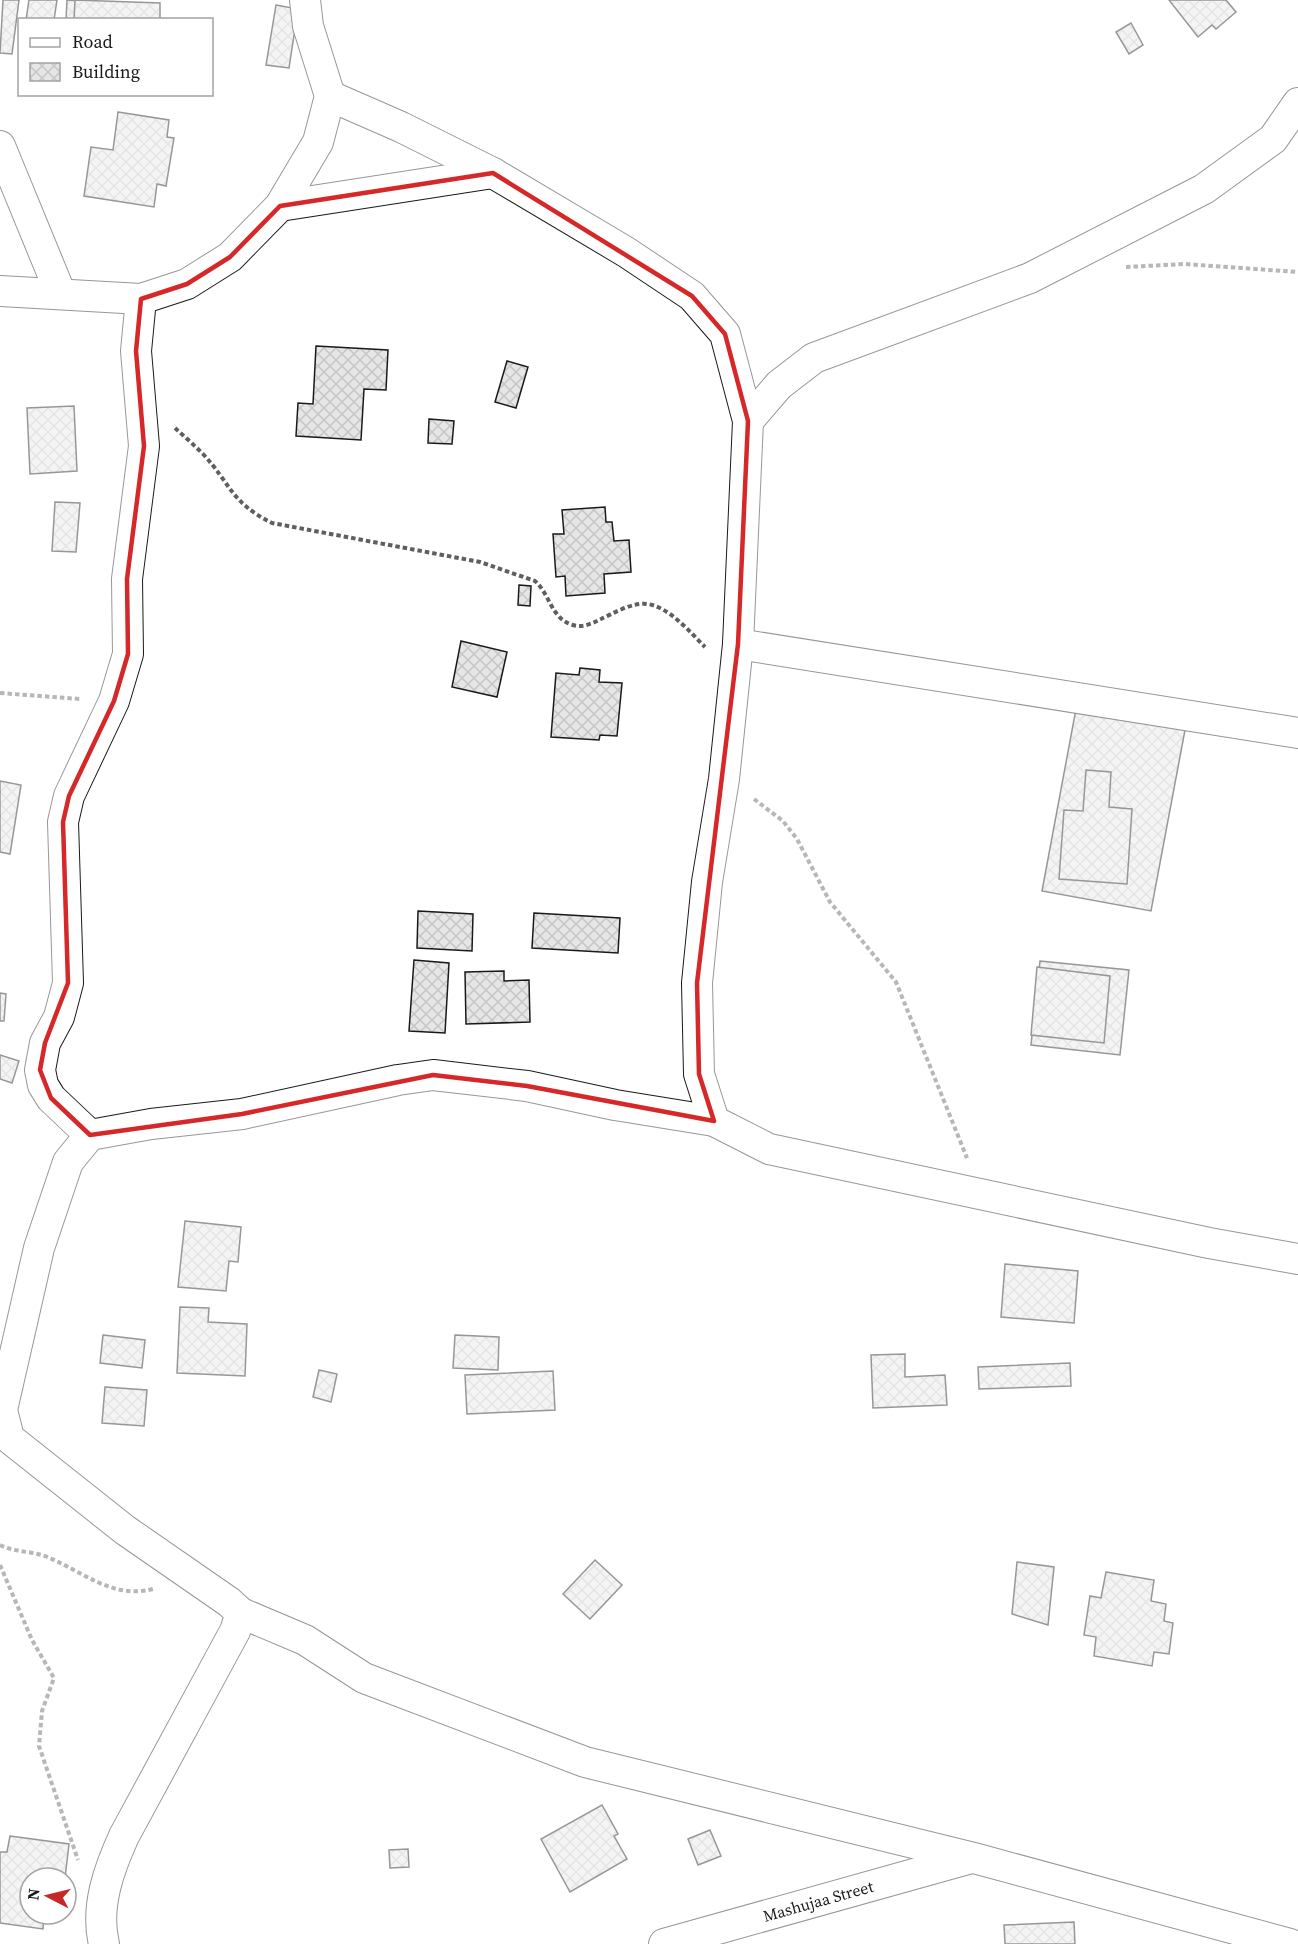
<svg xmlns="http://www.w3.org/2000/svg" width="1298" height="1944" font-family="'Source Serif 4',serif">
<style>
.building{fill:url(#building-cross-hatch);stroke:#1a1a1a;stroke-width:1.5}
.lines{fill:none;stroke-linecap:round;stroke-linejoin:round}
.street-casing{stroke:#1a1a1a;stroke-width:32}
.path{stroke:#5f5f5f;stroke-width:4;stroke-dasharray:4.5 3;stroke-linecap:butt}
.street{stroke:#fff;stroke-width:30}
.marked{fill:none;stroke:#d62828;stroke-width:4.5;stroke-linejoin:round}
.labels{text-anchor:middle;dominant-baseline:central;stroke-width:4.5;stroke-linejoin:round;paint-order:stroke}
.street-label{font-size:16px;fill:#1a1a1a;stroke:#fff}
</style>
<defs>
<pattern id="building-cross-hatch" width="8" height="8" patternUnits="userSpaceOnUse" patternTransform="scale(1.5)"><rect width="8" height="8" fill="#e6e6e6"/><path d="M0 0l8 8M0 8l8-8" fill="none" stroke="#c5c5c5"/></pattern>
</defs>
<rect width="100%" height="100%" fill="#fff"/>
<g class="building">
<polygon points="3,0 19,0 12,54 0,53"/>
<polygon points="29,0 57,0 54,20 26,20"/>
<polygon points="67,0 100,2 99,15 137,17 137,20 66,20"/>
<polygon points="75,0 160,3 160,20 74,20"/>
<polygon points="1169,0 1226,0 1236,12 1216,29 1212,25 1198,37"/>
<polygon points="276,5 298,9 289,68 266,65"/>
<polygon points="1131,23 1143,45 1129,54 1116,32"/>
<polygon points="118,112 169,120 167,137 174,138 166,186 157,184 154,207 84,196 91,147 113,150"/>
<polygon points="316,346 388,350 386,390 364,389 361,440 296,436 298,403 313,404"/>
<polygon points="507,361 528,367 516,408 495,402"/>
<polygon points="74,406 77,471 30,474 27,408"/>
<polygon points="429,419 454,421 452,444 428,443"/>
<polygon points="55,502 80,503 76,552 52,551"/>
<polygon points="605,507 606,522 612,522 614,541 629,540 631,572 604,574 605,593 566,596 565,576 556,577 553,534 564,534 562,510"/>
<polygon points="519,585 531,586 530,606 518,605"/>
<polygon points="461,641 507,652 497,697 452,687"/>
<polygon points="580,668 600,670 599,682 622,683 617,736 600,735 599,740 551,737 556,673 579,675"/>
<polygon points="1076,709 1185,730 1151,911 1042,891"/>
<polygon points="1086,770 1111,772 1109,807 1132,809 1127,884 1059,879 1064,810 1083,811"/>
<polygon points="0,781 21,785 10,854 0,852"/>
<polygon points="418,911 473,914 472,951 417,948"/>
<polygon points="534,913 620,918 618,953 532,948"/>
<polygon points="414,960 449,963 445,1033 409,1031"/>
<polygon points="1040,961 1129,970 1120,1055 1031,1045"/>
<polygon points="1037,967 1110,976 1104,1043 1031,1035"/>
<polygon points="504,971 504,981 529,980 530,1022 466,1024 465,972"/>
<polygon points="0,993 6,994 4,1021 0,1021"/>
<polygon points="0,1055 19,1061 12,1083 0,1079"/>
<polygon points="185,1221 241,1227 238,1262 229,1261 226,1291 178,1287"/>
<polygon points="1005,1264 1078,1271 1074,1323 1001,1317"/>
<polygon points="180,1307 209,1308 208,1322 247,1324 245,1376 177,1373"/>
<polygon points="103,1335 145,1340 142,1368 100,1363"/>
<polygon points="455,1335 499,1337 498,1370 453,1368"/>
<polygon points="905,1354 905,1377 945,1375 947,1405 873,1408 871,1355"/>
<polygon points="1070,1363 1071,1386 979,1389 978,1367"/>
<polygon points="319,1370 337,1374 331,1402 313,1397"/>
<polygon points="553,1371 555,1410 467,1414 465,1375"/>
<polygon points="105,1387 147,1390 144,1426 102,1423"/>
<polygon points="595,1560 622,1585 590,1619 563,1594"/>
<polygon points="1017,1562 1054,1567 1048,1625 1012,1614"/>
<polygon points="1106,1572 1154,1580 1151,1601 1166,1604 1164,1621 1173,1623 1169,1654 1154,1652 1152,1666 1094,1656 1096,1637 1084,1635 1090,1596 1101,1598"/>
<polygon points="602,1805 618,1834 614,1836 627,1859 570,1892 541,1839"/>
<polygon points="710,1830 721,1856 698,1865 688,1839"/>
<polygon points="10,1836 69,1844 65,1878 30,1878 30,1914 44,1914 43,1929 0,1923 0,1852 7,1852"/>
<polygon points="408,1849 409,1867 390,1868 389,1850"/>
<polygon points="1074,1922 1075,1944 1005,1944 1004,1925"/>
</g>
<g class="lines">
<g class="street-casing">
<g id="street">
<polyline points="330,96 401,127 493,173 626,252 692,296 725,334 748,421 738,644 724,779 707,882 697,983 699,1074 714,1121 769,1149 1209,1243 1298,1259"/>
<polyline points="0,146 60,292"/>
<polyline points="280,206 493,173"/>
<polyline points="0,291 141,299 187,284 230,257 280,206 318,142 330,96 308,26 305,0"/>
<polyline points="748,421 779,385 814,358 1030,278 1204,189 1273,139 1298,103"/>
<polyline points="738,644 1298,733"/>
<polyline points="90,1135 51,1098 43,1085 40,1070 45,1043 59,1017 68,983 63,822 69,796 114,701 128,654 127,579 144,446 136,351 141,299"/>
<polyline points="241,1613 305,1640 364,1678 585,1762 974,1858 1290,1944"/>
<path d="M104 1944C95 1907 109 1869 124 1836L235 1631 241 1613 229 1602 125 1530 9 1438 2 1410 39 1248 68 1162 90 1135 151 1124 242 1114 398 1080 433 1075 527 1086 615 1105 714 1121"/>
<path id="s1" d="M664 1944 971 1858"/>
</g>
</g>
<g class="path">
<polyline points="1126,267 1185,264 1298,272"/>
<path d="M175 428C184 436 194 445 203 454 231 484 230 502 272 523L480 562 535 581C550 594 551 619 573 625 582 628 591 624 599 620 612 614 632 602 647 604 668 606 690 632 705 647"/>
<polyline points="0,693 80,699"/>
<polyline points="754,799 783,821 797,839 830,902 896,982 967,1158"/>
<path d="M0 1545C14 1552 30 1551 45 1556 81 1570 112 1600 153 1589"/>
<polyline points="0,1565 32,1640 54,1678 42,1711 39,1746 78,1860"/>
</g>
<use href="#street" class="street"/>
</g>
<path d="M0 0H1298V1944H0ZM493 173 692 296 725 334 748 421 738 644 697 983 699 1074 714 1121 527 1086 433 1075 242 1114 90 1135 51 1098 40 1070 45 1043 68 983 63 822 69 796 114 701 128 654 127 579 144 446 136 351 141 299 187 284 230 257 280 206Z" fill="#fff" fill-opacity=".55" fill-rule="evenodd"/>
<path class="marked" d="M493 173 692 296 725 334 748 421 738 644 697 983 699 1074 714 1121 527 1086 433 1075 242 1114 90 1135 51 1098 40 1070 45 1043 68 983 63 822 69 796 114 701 128 654 127 579 144 446 136 351 141 299 187 284 230 257 280 206Z"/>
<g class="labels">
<g class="street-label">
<text stroke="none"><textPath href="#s1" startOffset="160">Mashujaa Street</textPath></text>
</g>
</g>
<rect x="18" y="18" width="195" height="78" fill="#ffffff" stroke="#a3a3a3" stroke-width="1.5"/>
<rect x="30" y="38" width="30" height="9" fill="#ffffff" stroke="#a3a3a3" stroke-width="1.5"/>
<text x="72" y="48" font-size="18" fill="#1a1a1a">Road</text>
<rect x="30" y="63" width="30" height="18" fill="url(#building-cross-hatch)" stroke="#a3a3a3" stroke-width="1.5"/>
<text x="72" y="78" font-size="18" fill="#1a1a1a">Building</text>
<g transform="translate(48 1896) rotate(277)"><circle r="28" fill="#ffffff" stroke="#a3a3a3" stroke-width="1.5"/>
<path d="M0-4.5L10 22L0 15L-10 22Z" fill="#c62828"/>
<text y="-9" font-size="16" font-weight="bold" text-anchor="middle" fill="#1a1a1a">N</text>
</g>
</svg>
